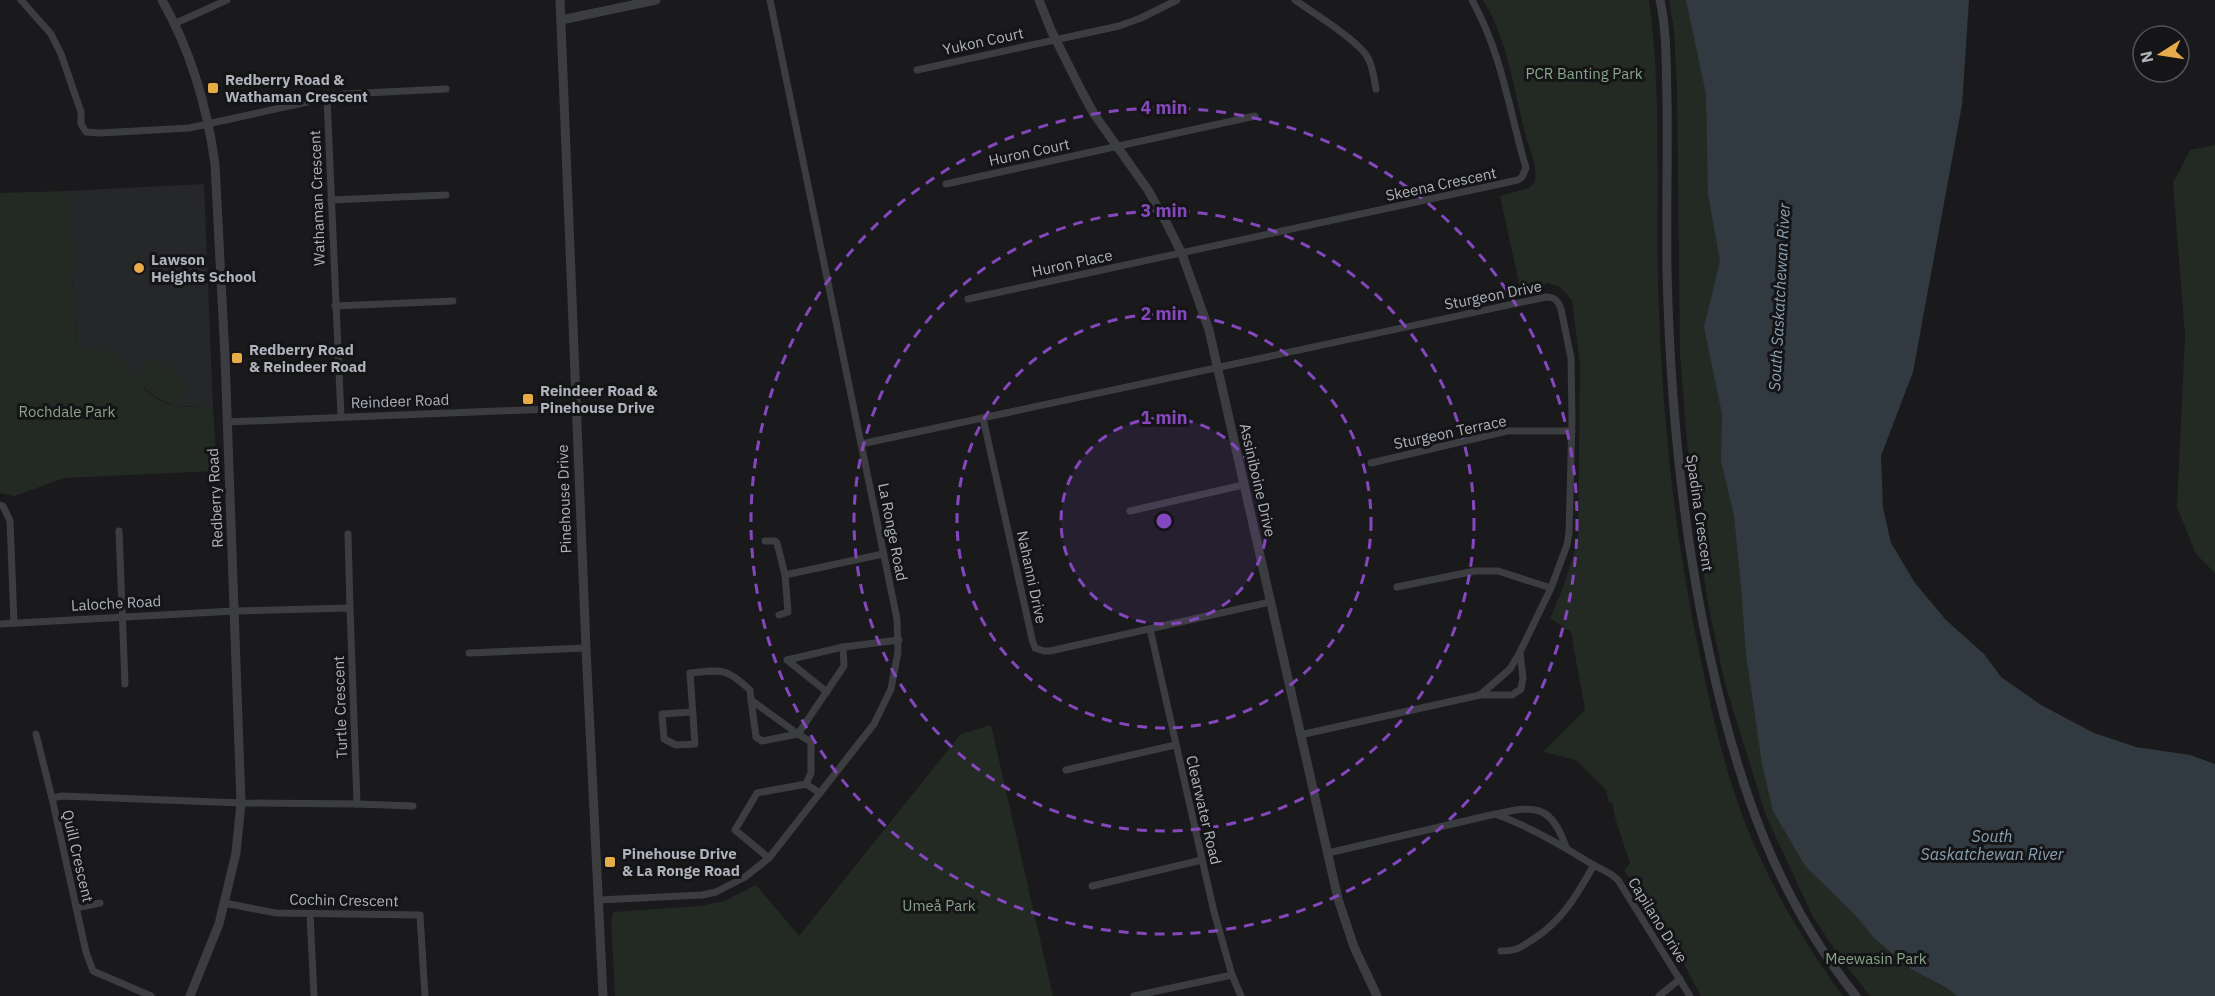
<svg xmlns="http://www.w3.org/2000/svg" width="2215" height="996" font-family="'IBM Plex Sans',sans-serif">
<style>
.built{fill:#262729}
.green{fill:#222a23}
.water{fill:#313a40}
.lines{fill:none;stroke-linecap:round;stroke-linejoin:round}
.minor{stroke:#3c3d41;stroke-width:7}
.tertiary{stroke:#3c3d41;stroke-width:9}
.ring{fill:none;stroke:#8547be;stroke-width:3;stroke-dasharray:10 8}
.poi-dot{fill:#e7ab48;stroke:#151518;stroke-width:2}
.labels{text-anchor:middle;dominant-baseline:central;stroke-width:6;stroke-linejoin:round;paint-order:stroke}
.street-label{font-size:15px;fill:#aeb2bb;stroke:#151518}
.park-label{font-size:15px;fill:#86a487;stroke:#151518}
.poi-label{font-size:15px;font-weight:bold;fill:#aeb2bb;stroke:#151518;text-anchor:start}
.water-label{font-size:16px;font-style:italic;fill:#88a1b3;stroke:#151518}
.centre{fill:#8547be;stroke:#151518;stroke-width:3}
.ring-label{font-size:18px;text-anchor:middle;font-weight:bold;fill:#8547be;stroke:#151518;stroke-width:6;stroke-linejoin:round;paint-order:stroke}
</style>
<rect width="100%" height="100%" fill="#1a1a1c"/>
<polygon class="built" points="204,184 213,407 175,406 157,398 134,380 118,354 77,345 66,191"/>
<g class="green">
<path d="M1483 0H1649C1662 94 1656 190 1658 285 1662 415 1674 538 1702 665 1713 720 1727 778 1748 830 1772 889 1805 944 1843 996H1701L1685 966 1624 870 1630 863C1624 843 1615 823 1612 802L1609 803 1606 790 1576 760 1543 752 1585 710 1571 632 1550 618 1563 588 1578 540 1580 364 1572 300 1560 287 1548 283 1521 292 1500 196 1529 188 1535 182C1537 161 1530 152 1525 133 1514 89 1507 38 1483 0Z"/>
<polygon points="1669,0 1691,0 1972,996 1870,996 1841,959 1813,917 1766,816 1725,684 1709,609 1691,491 1680,355 1677,90 1674,30"/>
<polygon points="2215,145 2215,573 2196,554 2177,507 2185,335 2173,183 2190,150"/>
<path d="M66 191 68 215 72 219 75 275 72 276 77 345 118 354C131 376 148 400 176 406 187 408 201 406 213 407L217 471 64 478 15 496 0 493V193Z"/>
<polygon points="148,359 189,382 176,405 148,389 149,387 136,379"/>
<polygon points="991,725 1053,996 615,996 611,919 614,912 700,906 725,901 756,885 799,936 961,734"/>
</g>
<polygon class="water" points="1686,0 1969,0 1962,105 1913,372 1881,456 1883,508 1891,543 1915,583 1946,620 1984,654 2001,677 2041,705 2094,733 2136,747 2190,755 2215,764 2215,996 1957,996 1947,988 1911,969 1873,937 1857,917 1805,866 1773,811 1762,764 1746,654 1741,586 1734,515 1721,461 1722,414 1704,327 1720,261 1708,194 1706,94"/>
<g class="lines">
<g class="minor">
<polyline points="21,0 51,34 61,54 81,112 81,124 86,132 100,133 189,128 344,94 446,89"/>
<path d="M1295 0C1313 13 1358 40 1368 58 1373 67 1374 79 1376 89"/>
<polyline points="176,23 227,0"/>
<polyline points="917,70 1119,26 1141,18 1177,0"/>
<polyline points="327,98 341,417"/>
<polyline points="946,184 1255,116"/>
<polyline points="331,200 446,195"/>
<path d="M968 299 1518 180 1522 177 1526 168C1509 110 1502 54 1472 0"/>
<polyline points="335,306 453,301"/>
<polyline points="983,418 1032,639 1035,648 1044,651 1050,651 1270,602"/>
<polyline points="227,422 575,408"/>
<path d="M861 444 1546 297C1555 297 1558 301 1561 309L1571 358 1572 419 1569 533 1567 545 1551 588 1520 652 1510 669 1480 695 1300 735"/>
<polyline points="1371,463 1507,431 1572,431"/>
<polyline points="0,505 3,506 10,521 14,622"/>
<polyline points="1130,511 1243,485"/>
<polyline points="119,531 125,684"/>
<polyline points="348,534 350,608"/>
<polyline points="765,541 775,541 777,543 785,575 788,612 779,615"/>
<polyline points="785,575 883,554"/>
<polyline points="1397,587 1475,571 1498,571 1551,588"/>
<polyline points="0,624 234,611 350,608 357,804 241,803 62,796 52,798 86,952 93,971 151,996"/>
<polyline points="1150,629 1214,912 1232,975 1241,996"/>
<polyline points="843,647 899,640"/>
<polyline points="469,653 586,648"/>
<polyline points="1480,695 1512,695 1521,689 1523,678 1520,653"/>
<path d="M693 712 662 714 664 739 676 745 695 744 690 673C721 670 726 667 750 690L751 700"/>
<polyline points="36,734 52,798"/>
<polyline points="1066,770 1175,745"/>
<polyline points="806,784 811,773 811,742 798,734 762,741 756,737 751,700 798,734 844,666 843,647 787,660 827,692"/>
<polyline points="357,804 413,806"/>
<path d="M1497 814C1537 804 1552 807 1566 847"/>
<path d="M1328 853 1495 814C1529 826 1560 844 1590 863 1601 870 1608 870 1618 880L1690 996"/>
<polyline points="769,858 735,830 757,793 806,784 820,793"/>
<polyline points="1092,886 1202,860"/>
<polyline points="599,900 702,895 716,892 745,877 769,858 874,724 891,689 898,652 897,619 770,0"/>
<polyline points="224,903 276,913 420,915 425,996"/>
<polyline points="76,908 100,903"/>
<polyline points="310,914 314,996"/>
<path d="M1501 951C1518 951 1521 947 1535 938 1563 920 1577 894 1594 865"/>
<polyline points="1134,996 1232,975"/>
<polyline points="1659,996 1680,979"/>
</g>
<g class="tertiary">
<path d="M162 0C191 51 207 106 215 164L225 357 241 803 236 853 219 924 190 996"/>
<polyline points="560,0 586,648 603,996"/>
<polyline points="1039,0 1051,30 1081,90 1094,114 1148,190 1167,224 1182,254 1209,330 1338,899 1354,947 1377,996"/>
<path d="M1660 0C1667 31 1666 66 1667 98 1668 155 1666 213 1667 270 1670 402 1682 532 1711 661 1738 784 1776 897 1856 996"/>
<polyline points="561,20 656,0"/>
</g>
</g>
<circle cx="1164" cy="521" r="103" fill="#8547be" fill-opacity=".12"/>
<g class="ring">
<circle cx="1164" cy="521" r="103"/>
<circle cx="1164" cy="521" r="207"/>
<circle cx="1164" cy="521" r="310"/>
<circle cx="1164" cy="521" r="413"/>
</g>
<g class="poi-dot">
<rect x="207" y="82" width="12" height="12" rx="3"/>
<circle cx="139" cy="268" r="6"/>
<rect x="231" y="352" width="12" height="12" rx="3"/>
<rect x="522" y="393" width="12" height="12" rx="3"/>
<rect x="604" y="856" width="12" height="12" rx="3"/>
</g>
<g class="labels">
<g class="street-label">
<text transform="translate(983 41) rotate(-12)">Yukon Court</text>
<text transform="translate(1029 152) rotate(-12)">Huron Court</text>
<text transform="translate(1441 184) rotate(-12)">Skeena Crescent</text>
<text transform="translate(317 198) rotate(-92)">Wathaman Crescent</text>
<text transform="translate(1072 263) rotate(-12)">Huron Place</text>
<text transform="translate(1493 295) rotate(-11)">Sturgeon Drive</text>
<text transform="translate(400 401) rotate(-2)">Reindeer Road</text>
<text transform="translate(1450 432) rotate(-12)">Sturgeon Terrace</text>
<text transform="translate(1258 480) rotate(77)">Assiniboine Drive</text>
<text transform="translate(215 498) rotate(-93)">Redberry Road</text>
<text transform="translate(564 499) rotate(-92)">Pinehouse Drive</text>
<text transform="translate(1700 513) rotate(82)">Spadina Crescent</text>
<text transform="translate(893 532) rotate(79)">La Ronge Road</text>
<text transform="translate(1032 577) rotate(78)">Nahanni Drive</text>
<text transform="translate(116 603) rotate(-3)">Laloche Road</text>
<text transform="translate(340 707) rotate(-92)">Turtle Crescent</text>
<text transform="translate(1204 810) rotate(77)">Clearwater Road</text>
<text transform="translate(78 856) rotate(77)">Quill Crescent</text>
<text transform="translate(344 900) rotate(1)">Cochin Crescent</text>
<text transform="translate(1658 920) rotate(58)">Capilano Drive</text>
</g>
<g class="park-label">
<text x="1584" y="73">PCR Banting Park</text>
<text x="67" y="411">Rochdale Park</text>
<text x="939" y="905">Umeå Park</text>
<text x="1876" y="958">Meewasin Park</text>
</g>
<g class="poi-label">
<text x="225" y="79">Redberry Road &amp;<tspan x="225" dy="17">Wathaman Crescent</tspan></text>
<text x="151" y="259">Lawson<tspan x="151" dy="17">Heights School</tspan></text>
<text x="249" y="349">Redberry Road<tspan x="249" dy="17">&amp; Reindeer Road</tspan></text>
<text x="540" y="390">Reindeer Road &amp;<tspan x="540" dy="17">Pinehouse Drive</tspan></text>
<text x="622" y="853">Pinehouse Drive<tspan x="622" dy="17">&amp; La Ronge Road</tspan></text>
</g>
<g class="water-label">
<text transform="translate(1779 297) rotate(-87)">South Saskatchewan River</text>
<text x="1992" y="836">South<tspan x="1992" dy="18">Saskatchewan River</tspan></text>
</g>
</g>
<circle cx="1164" cy="521" r="9" class="centre"/>
<g class="ring-label">
<text x="1164" y="114">4 min</text>
<text x="1164" y="217">3 min</text>
<text x="1164" y="320">2 min</text>
<text x="1164" y="424">1 min</text>
</g>
<g transform="translate(2161 54) rotate(258)"><circle r="28" fill="#151518" stroke="#525459" stroke-width="1.5"/>
<path d="M0-4.5L10 22L0 15L-10 22Z" fill="#e7ab48"/>
<text y="-9" font-size="16" font-weight="bold" text-anchor="middle" fill="#aeb2bb">N</text>
</g>
</svg>
